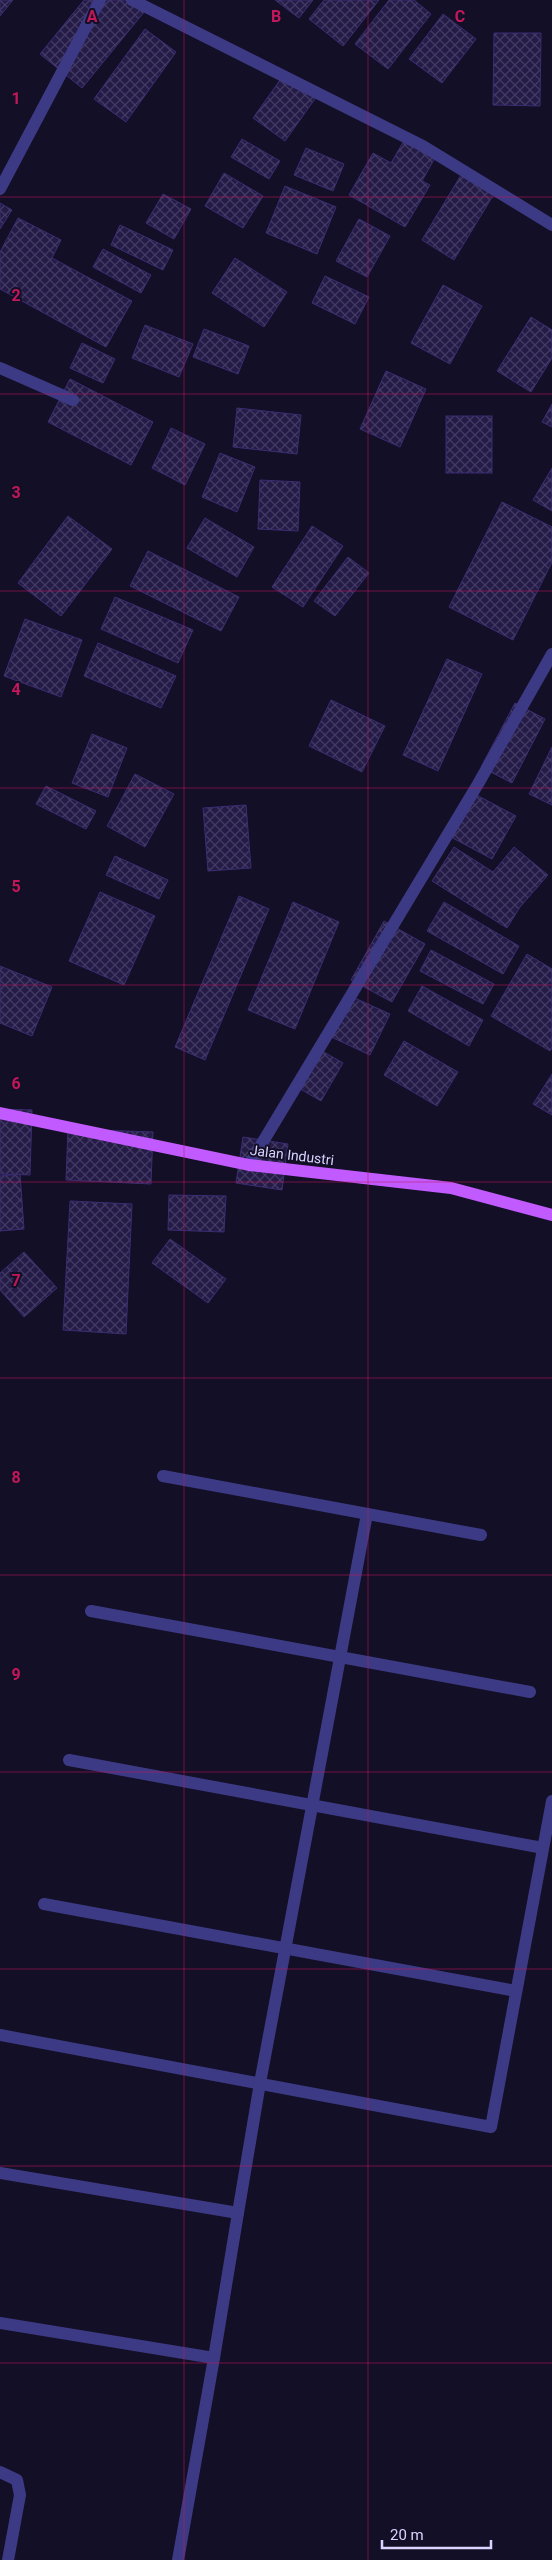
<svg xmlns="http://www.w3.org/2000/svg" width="552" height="2560" font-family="Roboto,sans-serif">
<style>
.building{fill:url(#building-cross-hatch);stroke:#3b2d73}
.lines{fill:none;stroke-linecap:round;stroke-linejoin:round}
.minor{stroke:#3d3a85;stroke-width:12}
.primary{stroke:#c25bff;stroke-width:12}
.grid{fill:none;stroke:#c2185b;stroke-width:1;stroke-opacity:0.55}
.labels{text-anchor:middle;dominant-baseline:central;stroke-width:4;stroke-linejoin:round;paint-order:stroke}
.street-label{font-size:14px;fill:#d9d4ff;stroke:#130f26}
.grid-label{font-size:16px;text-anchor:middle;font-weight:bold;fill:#c2185b;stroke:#130f26;stroke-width:4;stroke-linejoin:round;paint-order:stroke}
</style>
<defs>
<pattern id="building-cross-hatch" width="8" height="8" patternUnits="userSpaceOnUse" patternTransform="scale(1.25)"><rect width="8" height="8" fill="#241b47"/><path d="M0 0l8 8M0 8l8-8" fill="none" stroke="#433b63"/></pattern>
</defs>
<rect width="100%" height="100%" fill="#130f26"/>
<g class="building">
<polygon points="0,0 13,0 0,16"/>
<polygon points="84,0 132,0 145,11 82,88 40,54"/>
<polygon points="275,0 313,0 299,18"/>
<polygon points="324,0 379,0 343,46 309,19"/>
<polygon points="389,0 414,0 431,14 388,69 355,44"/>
<polygon points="443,14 476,39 442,83 409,59"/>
<polygon points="145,29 176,52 126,122 94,99"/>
<polygon points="494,33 541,33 540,106 493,105"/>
<polygon points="285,73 317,96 285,141 253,118"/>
<polygon points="242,139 280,161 269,179 231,157"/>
<polygon points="405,139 436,156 422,181 430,185 405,227 349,195 373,153 391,163"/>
<polygon points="306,148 344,164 333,191 294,175"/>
<polygon points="224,173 263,196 243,228 205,206"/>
<polygon points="461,175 494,194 454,260 422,240"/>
<polygon points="285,186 336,207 317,254 266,233"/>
<polygon points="163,194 191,209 174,239 146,223"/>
<polygon points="0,203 12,210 0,229"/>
<polygon points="18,218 61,240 52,258 132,301 106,347 0,289 0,252"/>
<polygon points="359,219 390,236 367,277 336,261"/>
<polygon points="120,225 173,250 163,270 111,245"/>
<polygon points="103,249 151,275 141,293 93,267"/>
<polygon points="235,258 287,292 264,327 212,293"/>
<polygon points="325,276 369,297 355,324 312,303"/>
<polygon points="443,285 482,306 450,364 411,343"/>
<polygon points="531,317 552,330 552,358 531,392 497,371"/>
<polygon points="145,325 193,344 179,377 132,358"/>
<polygon points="204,329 249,346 238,374 193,357"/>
<polygon points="82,343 115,359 103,383 70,368"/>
<polygon points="386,371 426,389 400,447 360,429"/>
<polygon points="70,379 153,422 131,465 48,422"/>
<polygon points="552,404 552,427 542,422"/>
<polygon points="237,408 301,415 297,454 233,447"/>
<rect x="446" y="416" width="46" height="57"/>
<polygon points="171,428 205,444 185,485 152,468"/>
<polygon points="220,453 255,467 237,512 202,497"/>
<polygon points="552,468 552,511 533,500"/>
<polygon points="260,480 300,482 298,531 258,529"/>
<polygon points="502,502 552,527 552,562 513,640 449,607"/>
<polygon points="68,516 112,549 61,616 18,583"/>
<polygon points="205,518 254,547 237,577 187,548"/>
<polygon points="312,526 343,546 303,607 272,587"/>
<polygon points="148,551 239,597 221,631 130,586"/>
<polygon points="348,557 369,573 335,616 314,601"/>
<polygon points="115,597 193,630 178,663 101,629"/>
<polygon points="25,619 82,640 61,697 4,676"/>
<polygon points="98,643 176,676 161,708 84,676"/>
<polygon points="447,659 482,674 438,771 403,755"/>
<polygon points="331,700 385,726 362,772 309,746"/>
<polygon points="515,703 545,719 512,783 481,767"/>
<polygon points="92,734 127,748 108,797 72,783"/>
<polygon points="552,747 552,805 529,794"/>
<polygon points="135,774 174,794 145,847 107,826"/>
<polygon points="46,786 96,811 86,829 36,804"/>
<polygon points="471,792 516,816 492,859 447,835"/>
<polygon points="246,805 251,868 208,871 203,808"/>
<polygon points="454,847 493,872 514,847 548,875 520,907 507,928 432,881"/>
<polygon points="115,856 168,880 159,899 106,875"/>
<polygon points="100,892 155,916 124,985 69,961"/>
<polygon points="239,896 269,909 205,1060 175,1047"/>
<polygon points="293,902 339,922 295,1029 248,1010"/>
<polygon points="444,902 519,946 503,974 427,931"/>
<polygon points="384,921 425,944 392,1002 351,980"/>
<polygon points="431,950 494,984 483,1004 420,971"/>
<polygon points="527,954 552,969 552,1048 550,1051 491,1016"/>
<polygon points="0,966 52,987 32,1036 0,1023"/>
<polygon points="422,986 483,1020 469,1046 408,1011"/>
<polygon points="348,995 390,1014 370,1055 329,1036"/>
<polygon points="404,1041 458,1072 437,1106 384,1075"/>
<polygon points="317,1048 343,1063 321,1101 295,1086"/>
<polygon points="552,1074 552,1115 533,1104"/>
<polygon points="0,1109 32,1110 30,1175 0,1174"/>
<polygon points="68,1129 153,1132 151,1184 66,1180"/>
<polygon points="243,1137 288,1144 282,1190 236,1183"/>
<polygon points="20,1174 24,1229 0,1231 0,1176"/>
<polygon points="169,1195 226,1196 224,1232 168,1230"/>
<polygon points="70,1201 132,1204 126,1334 63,1330"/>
<polygon points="170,1239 226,1279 208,1303 152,1263"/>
<polygon points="24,1252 57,1288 24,1317 0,1290 0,1273"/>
</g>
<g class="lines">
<g class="minor">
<polyline points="132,0 423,146 552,225"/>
<polyline points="0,189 100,0"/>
<polyline points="0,368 73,400"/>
<polyline points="249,1165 478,784 552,654"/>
<polyline points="163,1476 481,1535"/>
<polyline points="91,1611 530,1692"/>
<polyline points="69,1760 543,1848"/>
<polyline points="44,1904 516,1991"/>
<polyline points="0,2035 491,2127 552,1801"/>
<polyline points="0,2173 238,2213 214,2358"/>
<polyline points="238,2213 260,2083 367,1514"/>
<polyline points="0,2323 214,2358 178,2560"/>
<polyline points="0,2472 17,2480 20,2495 8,2560"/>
</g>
<polyline class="primary" points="0,1113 249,1165 451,1188 552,1215"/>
</g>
<path class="grid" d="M184 0V2560M368 0V2560M0 197H552M0 394H552M0 591H552M0 788H552M0 985H552M0 1182H552M0 1378H552M0 1575H552M0 1772H552M0 1969H552M0 2166H552M0 2363H552"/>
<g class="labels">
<g class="street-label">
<text transform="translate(292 1155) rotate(7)">Jalan Industri</text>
</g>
</g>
<g class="grid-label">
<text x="92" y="22">A</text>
<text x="276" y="22">B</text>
<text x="460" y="22">C</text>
<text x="16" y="104">1</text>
<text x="16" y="301">2</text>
<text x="16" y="498">3</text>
<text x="16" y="695">4</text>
<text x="16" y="892">5</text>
<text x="16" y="1089">6</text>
<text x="16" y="1286">7</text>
<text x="16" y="1483">8</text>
<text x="16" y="1680">9</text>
</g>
<path d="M382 2540v8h109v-8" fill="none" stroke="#d9d4ff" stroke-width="2.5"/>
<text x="390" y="2540" font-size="15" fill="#d9d4ff" stroke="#130f26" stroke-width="4" paint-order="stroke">20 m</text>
</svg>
